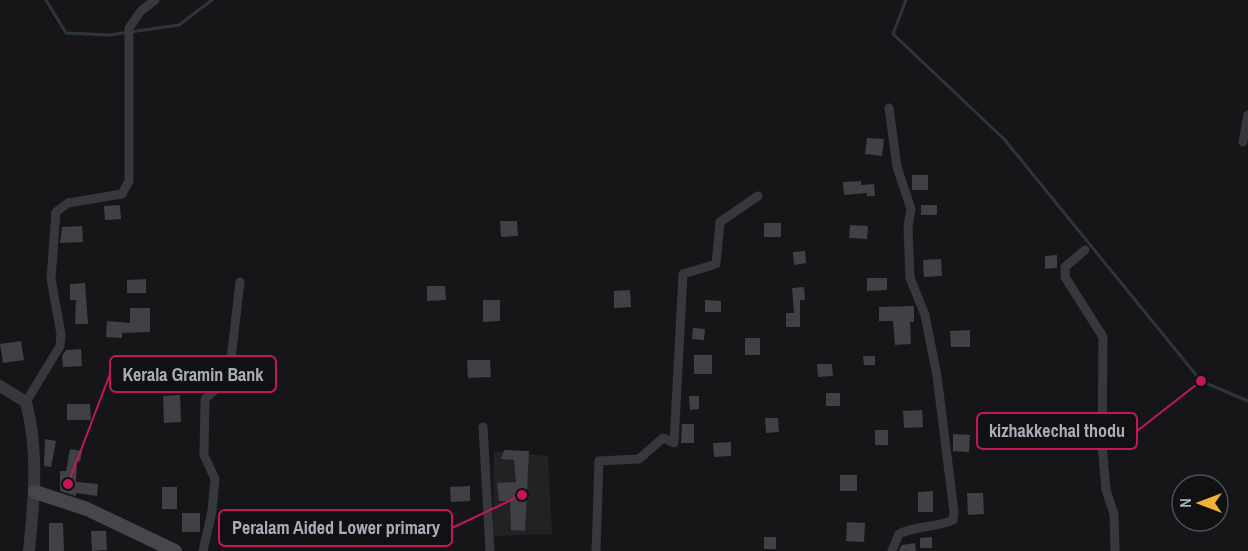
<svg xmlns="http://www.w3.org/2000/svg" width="1248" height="551" font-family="'Archivo Narrow',sans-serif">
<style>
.built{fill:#222225}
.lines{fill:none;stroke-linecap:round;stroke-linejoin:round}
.stream{stroke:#2c353c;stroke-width:3}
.building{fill:#404145}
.minor{stroke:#37383d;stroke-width:9}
.tertiary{stroke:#37383d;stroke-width:12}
.secondary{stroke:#45474d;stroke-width:14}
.leader{fill:none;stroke:#c2185b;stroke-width:2}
.callout-dot{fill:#c2185b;stroke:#111113;stroke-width:2}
.callout{fill:#111113;stroke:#c2185b;stroke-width:2}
.callout-label{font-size:18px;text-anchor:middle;font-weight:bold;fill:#a8adb8}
</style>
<rect width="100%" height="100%" fill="#161618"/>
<polygon class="built" points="494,451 548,456 552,534 493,536"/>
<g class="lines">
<g class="stream">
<polyline points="46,0 66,33 109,35 179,25 212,0"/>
<polyline points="906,0 893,34 1004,139 1201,381 1248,401"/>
</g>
</g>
<g class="building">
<polygon points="867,138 884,139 882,156 865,154"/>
<rect x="912" y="175" width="16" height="15"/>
<polygon points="861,181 861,185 874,184 875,196 867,196 867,193 844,195 843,182"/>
<polygon points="120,205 121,219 105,220 104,206"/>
<rect x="921" y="205" width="16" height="10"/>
<polygon points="500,221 517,221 518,236 501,237"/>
<rect x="764" y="223" width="17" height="14"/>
<polygon points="850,225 868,226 867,239 849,238"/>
<polygon points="82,226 83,242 60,243 62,227"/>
<polygon points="805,251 806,263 794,265 793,252"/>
<polygon points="1057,255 1057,268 1045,269 1045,256"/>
<polygon points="941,259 942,276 924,277 923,260"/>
<polygon points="867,278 887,278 887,290 867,291"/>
<polygon points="146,279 146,293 127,293 127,280"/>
<polygon points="85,283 88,324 75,324 76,300 70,300 70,284"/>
<polygon points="427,286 445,286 446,300 427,301"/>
<polygon points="804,287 805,300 800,300 800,327 786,327 786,313 794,313 792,288"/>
<polygon points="630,290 631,307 614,308 614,291"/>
<polygon points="483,300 500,300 500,321 483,322"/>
<polygon points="705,300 721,301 721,312 705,312"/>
<polygon points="914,306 914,322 910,322 911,344 895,345 893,321 879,321 879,307"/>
<polygon points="130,308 150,308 150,332 122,333 122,338 106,337 107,321 130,323"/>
<polygon points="693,328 705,329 704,340 692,339"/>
<polygon points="970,330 970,347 951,347 950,331"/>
<rect x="745" y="338" width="15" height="17"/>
<polygon points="21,341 24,360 3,363 0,344"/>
<polygon points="81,349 82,366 63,367 62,356 66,350"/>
<rect x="694" y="355" width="18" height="19"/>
<polygon points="863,356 875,356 875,365 864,365"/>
<polygon points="467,360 490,360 491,377 468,378"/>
<polygon points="817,364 832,364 833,376 818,377"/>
<rect x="826" y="393" width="14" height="13"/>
<polygon points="180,395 181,422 164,423 163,396"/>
<polygon points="689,396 699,396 699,409 690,410"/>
<polygon points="67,404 90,404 91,420 67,420"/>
<polygon points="922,410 923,427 904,428 903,411"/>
<polygon points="765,418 778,418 779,432 766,433"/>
<polygon points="682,424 694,424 694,443 681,443"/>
<rect x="875" y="430" width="13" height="15"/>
<polygon points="953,434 970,435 969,452 953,451"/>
<polygon points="45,439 56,441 51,467 44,466"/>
<polygon points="731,442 731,456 714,457 713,443"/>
<polygon points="70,449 82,451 80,462 77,461 76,482 98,484 97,496 76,493 76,496 60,491 60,471 66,471"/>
<polygon points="504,450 529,451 525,531 511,530 510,501 499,501 497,483 516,482 514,460 501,459"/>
<rect x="840" y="475" width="17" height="16"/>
<polygon points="470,486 470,501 451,502 450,487"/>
<rect x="162" y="487" width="15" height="22"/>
<polygon points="933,491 933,512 918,512 918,492"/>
<polygon points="967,493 983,493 984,514 968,515"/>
<rect x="182" y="513" width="18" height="19"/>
<polygon points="847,522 865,523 864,542 846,541"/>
<polygon points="49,523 63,523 64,551 49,551"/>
<polygon points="91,531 106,531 107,550 92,551"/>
<rect x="764" y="537" width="12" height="12"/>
<polygon points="932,537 932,548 920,548 920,538"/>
<polygon points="915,543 916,551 899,551 902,545"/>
</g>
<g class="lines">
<g class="minor">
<path d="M889 108 897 167 911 209 908 227 910 278 925 315 937 376 954 512 953 520C936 528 916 525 899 534L892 551"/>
<polyline points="1243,142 1248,115"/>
<polyline points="1085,250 1065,267 1065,277 1103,337 1102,444 1106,490 1114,514 1115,551"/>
<polyline points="26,402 60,346 61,334 51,279 56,212 68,203 122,194 129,181 129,28 141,11 155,0"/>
<polyline points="483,427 490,551"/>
<polyline points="203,551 212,511 215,479 204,455 205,399 229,376 240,282"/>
<polyline points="596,551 599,461 639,459 663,438 674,443 683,274 716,264 720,222 758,196"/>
</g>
<path class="tertiary" d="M0 386 26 402C39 451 34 501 29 551"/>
<polyline class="secondary" points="35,492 87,509 175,551"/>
</g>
<path class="leader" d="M68 484L110 374M1201 381L1137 431M522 495L452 528"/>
<g class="callout-dot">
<circle cx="68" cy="484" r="6"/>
<circle cx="1201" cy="381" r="6"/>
<circle cx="522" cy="495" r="6"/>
</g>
<g class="callout">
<rect x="110" y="356" width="166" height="36" rx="6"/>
<rect x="977" y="413" width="160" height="36" rx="6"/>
<rect x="219" y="510" width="233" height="36" rx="6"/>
</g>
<g class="callout-label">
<text x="193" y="381">Kerala Gramin Bank</text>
<text x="1057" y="437">kizhakkechal thodu</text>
<text x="336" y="534">Peralam Aided Lower primary</text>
</g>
<g transform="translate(1200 503) rotate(270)"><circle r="28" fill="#111113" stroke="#4d4f55" stroke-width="1.5"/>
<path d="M0-4.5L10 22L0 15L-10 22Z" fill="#f2b134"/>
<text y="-9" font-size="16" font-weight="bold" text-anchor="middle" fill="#a8adb8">N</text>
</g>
</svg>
